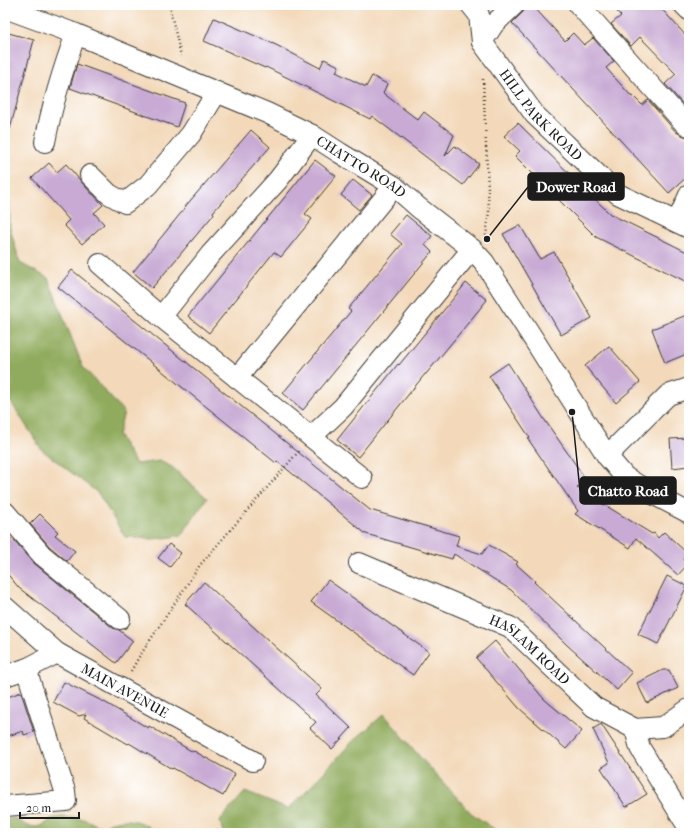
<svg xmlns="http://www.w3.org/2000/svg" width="694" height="838" font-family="'IM FELL French Canon',serif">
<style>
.forest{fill:#90ab5d;stroke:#56643c}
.building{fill:#c8aad4}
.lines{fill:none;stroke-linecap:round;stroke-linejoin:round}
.minor-casing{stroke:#3c3834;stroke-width:22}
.path{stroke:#3c3834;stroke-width:2.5;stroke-dasharray:1 3;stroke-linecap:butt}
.minor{stroke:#fff;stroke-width:20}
.labels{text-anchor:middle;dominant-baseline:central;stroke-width:4;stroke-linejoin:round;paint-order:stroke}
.street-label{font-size:14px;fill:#1c1c1c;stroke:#fff}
.leader{fill:none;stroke:#1c1c1c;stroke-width:1.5}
.callout-dot{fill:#1c1c1c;stroke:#fff;stroke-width:1.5}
.callout{fill:#1c1c1c;stroke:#1c1c1c;stroke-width:1.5}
.callout-label{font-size:15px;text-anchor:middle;font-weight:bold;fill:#fff}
</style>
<rect width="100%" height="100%" fill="#fff"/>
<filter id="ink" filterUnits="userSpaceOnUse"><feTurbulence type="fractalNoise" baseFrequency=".025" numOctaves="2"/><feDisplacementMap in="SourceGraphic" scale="8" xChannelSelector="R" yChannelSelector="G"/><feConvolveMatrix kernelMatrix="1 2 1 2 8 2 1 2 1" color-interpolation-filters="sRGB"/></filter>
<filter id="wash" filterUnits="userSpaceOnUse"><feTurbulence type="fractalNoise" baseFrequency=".012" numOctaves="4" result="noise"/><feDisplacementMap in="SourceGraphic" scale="16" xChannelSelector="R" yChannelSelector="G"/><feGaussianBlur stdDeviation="0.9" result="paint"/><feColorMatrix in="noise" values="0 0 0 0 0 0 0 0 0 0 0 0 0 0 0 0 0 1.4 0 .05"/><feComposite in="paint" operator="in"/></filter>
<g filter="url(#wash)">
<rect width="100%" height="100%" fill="#f3d9ba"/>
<g class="forest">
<polygon points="5,199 9,200 10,228 20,263 48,278 83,367 124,412 118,435 136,464 160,461 172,467 207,498 181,536 153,539 125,537 98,493 42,450 5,393"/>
<polygon points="384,714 420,757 471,813 500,833 223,833 220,820 245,792 288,809 312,785 351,743"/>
<path d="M61 817 78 818 87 820 96 825 106 829 108 823C126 818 142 818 155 833H5V820L13 818 28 826 37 827 44 825 51 819Z"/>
</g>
<g id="blocks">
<g class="building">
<polygon points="530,5 532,5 565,41 573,33 584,45 593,38 614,61 606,68 632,97 633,96 642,105 648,100 676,132 684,136 689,137 689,175 669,193 512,23"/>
<polygon points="611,5 658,5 689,39 689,111 665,84 676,74 640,37 631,46 611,24 621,16"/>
<polygon points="214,18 276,45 320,68 324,59 339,66 336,72 366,87 372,76 387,84 383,93 418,120 424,112 454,135 445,156 455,146 479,164 463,185 372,116 370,119 266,67 265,68 204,41"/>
<polygon points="5,32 34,40 10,129 5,128"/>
<polygon points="77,64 185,103 177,127 70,88"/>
<polygon points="518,123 610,214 689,253 689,283 596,237 515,156 520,151 504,136"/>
<polygon points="251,130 270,147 213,212 214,214 152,288 133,272 185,208 184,208"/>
<polygon points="315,160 336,176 305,214 312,219 281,257 274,252 209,333 188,316"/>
<polygon points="49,163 57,172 66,164 92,194 93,194 103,205 94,213 104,224 82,244 64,225 69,220 32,178"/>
<polygon points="353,180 372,195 359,210 341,195"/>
<polygon points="406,215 432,236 425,245 432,252 303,410 283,393 351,311 348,309 402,244 390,234"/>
<polygon points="520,225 540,259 554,252 592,318 561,335 503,234"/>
<polygon points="72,270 370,510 459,536 456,546 482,554 489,545 518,562 516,564 535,581 534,582 632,673 617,690 567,645 511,590 454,554 452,559 366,534 277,461 276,463 58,287"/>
<polygon points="466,283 487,300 426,374 425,374 358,457 337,440 398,364 399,365"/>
<polygon points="689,314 689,353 665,363 652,329"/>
<polygon points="609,346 640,382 616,403 585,366"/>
<polygon points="508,363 544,419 587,481 577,488 652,534 654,533 658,538 664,532 688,554 683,560 688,564 678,575 636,538 630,548 575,514 578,511 528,439 530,438 489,376"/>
<polygon points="689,438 689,466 672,468 670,439"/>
<polygon points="40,514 58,532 55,535 75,551 67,561 50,547 30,524"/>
<polygon points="5,532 13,541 14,540 35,564 113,628 119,630 133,641 116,663 19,588 5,571"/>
<polygon points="169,544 181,553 170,567 158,558"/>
<polygon points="667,576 687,586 658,644 638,634"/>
<polygon points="328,580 429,652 413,675 311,602"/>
<polygon points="204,582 322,689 316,695 351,728 332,749 310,728 316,722 185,604"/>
<polygon points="495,641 544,699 582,731 566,749 519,708 476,658"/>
<polygon points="663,670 669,670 678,688 647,703 637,683"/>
<polygon points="64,682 106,703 148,728 149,726 193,752 194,751 235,774 223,796 173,768 172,769 129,743 128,744 84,718 86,714 79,716 53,702"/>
<polygon points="21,692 34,732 24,735 23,731 5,737 5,698"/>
<polygon points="601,724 647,794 626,807 601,768 609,763 593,729"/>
</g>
</g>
</g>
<g filter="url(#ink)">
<use href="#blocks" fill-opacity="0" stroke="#3c3834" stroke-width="1"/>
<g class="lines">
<g class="minor-casing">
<g id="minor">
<path id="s1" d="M471 5 479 15 482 42 535 115 618 194 689 228"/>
<polyline points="579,5 685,124 689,126"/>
<polyline points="684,5 689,10"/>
<path id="s2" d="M5 8 76 34 267 113 312 135 340 153 394 186 419 208 472 249 484 262 536 343 607 456 625 477 651 493 689 513"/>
<polyline points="482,42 494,24 514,5"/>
<polyline points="312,135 278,180 210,255 161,317 311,437 343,407 472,249"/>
<path d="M45 142C52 105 63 69 76 34"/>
<polyline points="90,175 109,194 125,203 148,185 191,134 217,92"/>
<polyline points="677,222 689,195"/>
<polyline points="100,264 161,317"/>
<polyline points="237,378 394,186"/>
<polyline points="311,437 362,478"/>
<polyline points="607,456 668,395 689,388"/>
<polyline points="5,512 42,555 120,619"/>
<path id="s3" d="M359 563 510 627 594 707 635 729 663 727 689 709"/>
<path id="s4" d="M5 607 57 653 191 727 253 761"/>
<polyline points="5,676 28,668 57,653"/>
<polyline points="635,729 640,748 685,822"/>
<polyline points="5,806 66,801 65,791 29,678 28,668"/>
</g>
</g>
<g class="path">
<polyline points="169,5 181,56"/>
<polyline points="483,79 489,211 486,236"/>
<polyline points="131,671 139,657 200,565 299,451"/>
</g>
<use href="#minor" class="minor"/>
</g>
</g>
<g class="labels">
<g class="street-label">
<text stroke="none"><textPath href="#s1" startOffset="134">HILL PARK ROAD</textPath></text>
<text stroke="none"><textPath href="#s2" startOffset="391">CHATTO ROAD</textPath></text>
<text stroke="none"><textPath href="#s3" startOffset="193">HASLAM ROAD</textPath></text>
<text stroke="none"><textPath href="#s4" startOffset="147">MAIN AVENUE</textPath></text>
</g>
</g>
<path class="leader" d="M487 239L528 187M572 412L580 491"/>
<g class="callout-dot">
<circle cx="487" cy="239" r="4"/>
<circle cx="572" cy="412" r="4"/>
</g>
<g class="callout">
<rect x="528" y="173" width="96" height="27" rx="4"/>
<rect x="580" y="477" width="96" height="27" rx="4"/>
</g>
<g class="callout-label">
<text x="576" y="192">Dower Road</text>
<text x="628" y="496">Chatto Road</text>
</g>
<rect width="694" height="838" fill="none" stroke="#fff" stroke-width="20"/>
<path d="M20 812v6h59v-6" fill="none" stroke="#1c1c1c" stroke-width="2"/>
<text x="26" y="812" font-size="12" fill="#1c1c1c" stroke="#ffffff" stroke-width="3" paint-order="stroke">20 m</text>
</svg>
